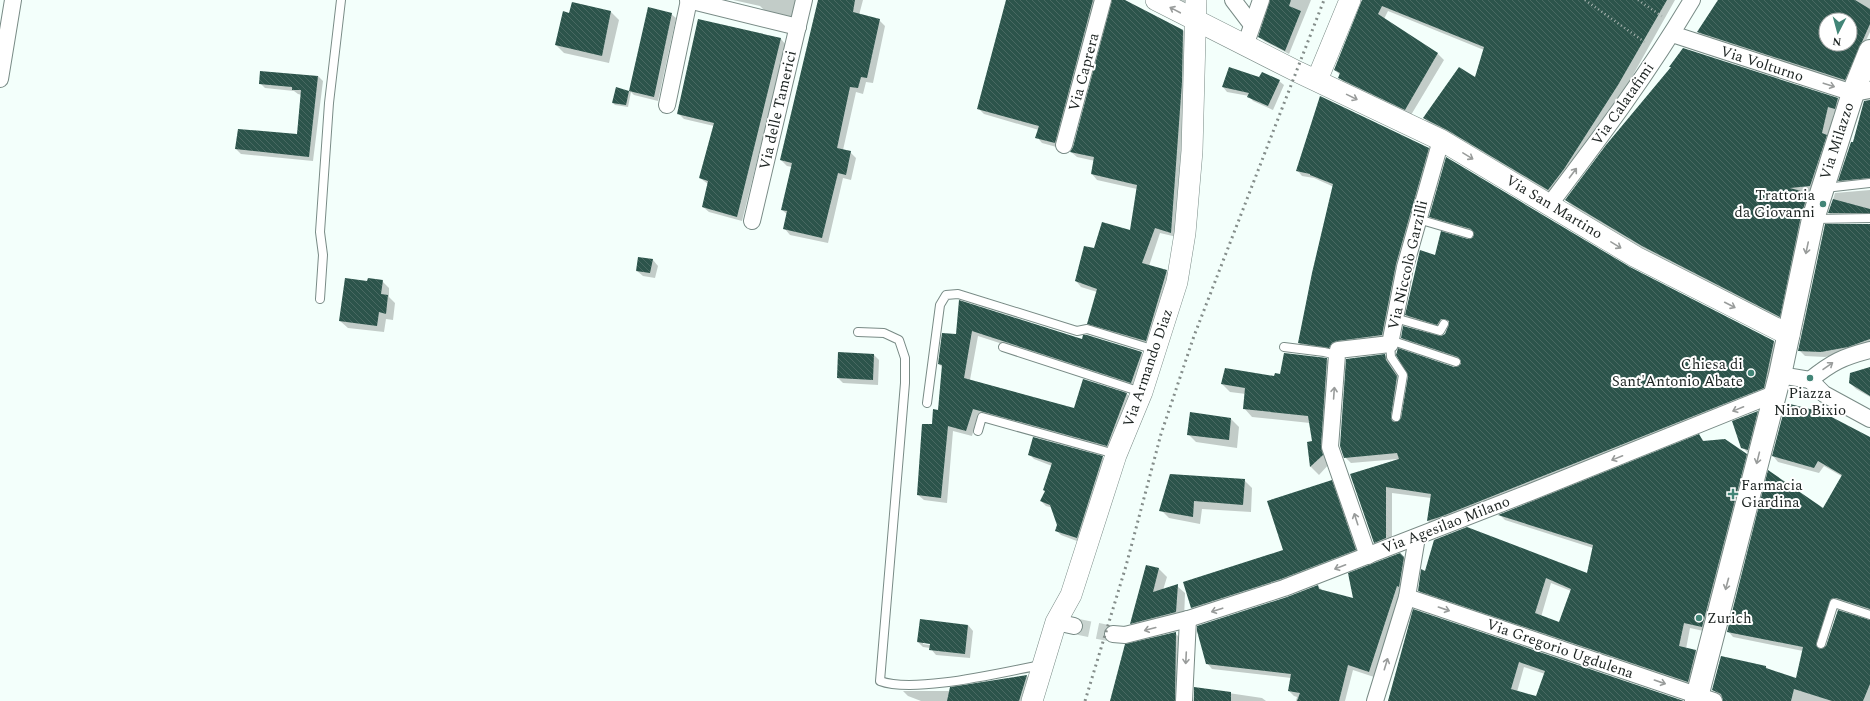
<svg xmlns="http://www.w3.org/2000/svg" width="1870" height="701" font-family="Spectral,serif">
<style>
.shadow{fill:#0003;fill-rule:evenodd}
.building{fill:url(#building-back-hatch);fill-rule:evenodd}
.lines{fill:none;stroke-linecap:round;stroke-linejoin:round}
.minor-tunnel{stroke:#c8d3cf;stroke-width:16;stroke-dasharray:16 8;stroke-linecap:butt}
.service-casing{stroke:#798b86;stroke-width:10}
.minor-casing{stroke:#798b86;stroke-width:18}
.tertiary-casing{stroke:#798b86;stroke-width:22}
.secondary-casing{stroke:#798b86;stroke-width:24}
.path{stroke:#abb6b2;stroke-width:2.5;stroke-dasharray:1 3;stroke-linecap:butt}
.service{stroke:#fff;stroke-width:8}
.minor{stroke:#fff;stroke-width:16}
.tertiary{stroke:#fff;stroke-width:21}
.secondary{stroke:#fff;stroke-width:22}
.rail{stroke:#848d8a;stroke-width:3;stroke-dasharray:2 4;stroke-linecap:butt}
.oneway{stroke:#999c9b}
.poi-dot{fill:#428577;stroke:#fff;stroke-width:1.5}
.labels{text-anchor:middle;dominant-baseline:central;stroke-width:4;stroke-linejoin:round;paint-order:stroke}
.street-label{font-size:15px;fill:#1c2321;stroke:#fff}
.poi-label{font-size:15px;fill:#1c2321;stroke:#fff;text-anchor:end}
</style>
<defs>
<pattern id="building-back-hatch" width="6" height="6" patternUnits="userSpaceOnUse"><rect width="6" height="6" fill="#2c544b"/><path d="M-1 5l2 2M0 0l6 6M5-1l2 2" fill="none" stroke="#496962"/></pattern>
</defs>
<rect width="100%" height="100%" fill="#f3fffb"/>
<g class="shadow">
<polygon points="733,0 798,0 794,17 765,11 760,6"/>
<polygon points="819,0 863,0 859,15 879,20 885,26 873,83 866,82 863,94 856,92 843,150 850,152 856,158 851,180 843,178 828,243 790,235 785,229 788,215 782,210 792,167 787,166 781,160"/>
<polygon points="1007,0 1103,0 1060,148 1042,143 1037,137 1039,130 984,114 978,108"/>
<polygon points="1113,0 1123,0 1183,30 1188,36 1177,237 1160,233 1149,266 1166,271 1172,277 1151,346 1093,329 1088,323 1097,292 1081,287 1076,281 1095,249 1131,231 1137,189 1097,180 1092,174 1095,161 1077,157 1071,152 1074,148"/>
<polygon points="1178,0 1193,0 1191,6"/>
<polygon points="1271,0 1311,0 1289,54 1264,41 1259,36"/>
<polygon points="1362,0 1675,0 1624,91 1555,196 1454,135 1430,124 1424,118 1476,79 1484,50 1388,11 1384,19 1438,54 1444,60 1411,115 1345,84 1340,78 1340,75 1335,70"/>
<path d="M1718 0H1870V32L1862 49 1850 85 1703 37 1698 32ZM1826 20H1850V44H1826Z"/>
<polygon points="572,3 611,12 619,20 609,63 564,53 556,45 570,14"/>
<polygon points="649,8 671,14 676,18 658,101 634,95 631,92 628,107 615,105 613,103 616,88 629,92"/>
<polygon points="699,20 781,39 786,45 742,221 709,212 703,207 708,184 700,178 714,126 684,119 678,113"/>
<polygon points="318,76 323,81 313,161 241,154 236,149 298,136 302,95 298,94 294,91 265,88 260,83"/>
<polygon points="1260,78 1279,81 1284,85 1273,110 1253,101 1249,96 1227,92 1223,87"/>
<polygon points="1838,99 1843,105 1840,114 1834,113 1785,322 1649,252 1572,206 1566,200"/>
<polygon points="1870,100 1870,184 1845,186 1839,181"/>
<polygon points="1428,148 1434,154 1387,340 1334,352 1304,348 1299,343 1334,187 1314,178 1302,176 1297,170"/>
<polygon points="1870,190 1870,218 1835,219 1829,213 1835,193"/>
<polygon points="1430,216 1629,268 1774,342 1780,348 1769,394 1433,526 1428,521 1431,498 1392,493 1392,544 1380,548 1374,542 1351,475 1398,459 1351,463 1345,457 1385,355 1391,361 1392,367 1403,383 1396,424 1454,368 1462,365 1462,361 1408,343 1402,338 1441,338 1446,334 1451,324 1447,325 1443,330 1412,321 1406,315 1435,256 1473,239 1474,233 1436,222"/>
<polygon points="1870,224 1870,347 1825,357 1805,356 1799,350"/>
<polygon points="639,258 653,260 658,266 655,278 643,276 637,271"/>
<polygon points="382,281 389,288 389,297 395,303 393,320 386,319 384,332 348,328 340,321 368,282"/>
<polygon points="960,302 1083,340 1142,353 1147,358 1137,388 978,336 970,380 1075,409 1084,380 1127,394 1133,400 1113,451 978,414 972,436 953,431 947,503 924,500 918,495 933,425 939,411 943,368 939,364 957,335"/>
<polygon points="874,355 879,360 878,385 843,383 838,378"/>
<polygon points="1327,359 1335,367 1330,463 1319,475 1311,467 1308,442 1313,442 1310,423 1252,417 1244,408 1246,394 1230,392 1222,384 1275,378"/>
<polygon points="1870,368 1870,397 1856,389 1850,383"/>
<polygon points="1758,412 1762,416 1752,453 1747,452 1742,447"/>
<polygon points="1231,419 1239,427 1237,448 1196,442 1188,434"/>
<path d="M1699 436 1705 442 1746 455 1752 461 1708 632 1690 628 1686 649 1696 651 1701 657 1693 687 1424 596 1419 590 1425 573 1587 574 1593 548 1505 520 1500 515ZM1551 583 1571 591 1560 624 1541 617Z"/>
<polygon points="1870,438 1870,612 1836,604 1821,648 1821,651 1870,621 1870,701 1724,701 1723,698 1713,690 1766,667 1769,670 1797,679 1803,651 1733,637 1728,631 1823,510 1843,477 1824,466 1819,473 1778,462 1773,456"/>
<polygon points="1029,454 1102,457 1107,462 1082,543 1061,535 1056,530 1058,525 1053,508 1046,506 1041,501 1046,491 1052,466 1034,459"/>
<polygon points="1244,480 1252,488 1251,512 1202,509 1200,524 1169,518 1161,510"/>
<polygon points="1331,481 1339,489 1363,558 1200,616 1191,608 1284,551"/>
<polygon points="1403,557 1409,563 1374,677 1353,670 1345,701 1296,701 1297,697 1294,696 1289,691 1291,678 1212,669 1207,663 1287,598 1318,586 1323,591 1354,599"/>
<polygon points="1146,566 1159,569 1167,577 1163,590 1177,586 1185,593 1184,620 1139,631 1131,624"/>
<path d="M1414 611 1681 701H1388ZM1524 667 1545 674 1537 698 1517 692Z"/>
<path d="M968 625 973 631 970 658 936 655 930 648 923 647 918 642ZM923 642 935 644V646L923 644Z"/>
<polygon points="1175,633 1183,641 1182,701 1111,701"/>
<polygon points="1027,676 1033,682 1027,701 921,701 908,696 903,691 951,691 951,688"/>
<polygon points="1195,688 1262,698 1266,701 1193,701"/>
</g>
<g class="building">
<polygon points="818,0 855,0 853,12 880,19 867,78 861,77 858,88 850,87 837,148 851,151 846,175 838,173 822,238 783,229 787,211 781,210 792,163 780,160"/>
<polygon points="1006,0 1093,0 1055,143 1035,138 1039,126 977,109"/>
<polygon points="1112,0 1125,0 1183,30 1182,82 1171,233 1155,228 1142,263 1167,270 1146,341 1087,324 1097,289 1075,281 1084,246 1094,248 1102,222 1130,230 1133,211 1137,185 1091,174 1094,157 1070,152 1073,147"/>
<polygon points="1270,0 1291,0 1289,6 1301,11 1285,51 1258,37"/>
<polygon points="1362,0 1667,0 1618,85 1564,169 1548,190 1447,130 1423,118 1459,67 1475,77 1484,47 1382,6 1378,14 1438,53 1405,110 1338,78 1340,73 1334,70"/>
<path d="M1718 0H1855L1870 9V24L1845 80 1697 32ZM1826 20H1850V44H1826Z"/>
<polygon points="572,2 611,11 602,56 555,45 563,11 569,13"/>
<polygon points="648,7 672,13 654,97 629,91"/>
<polygon points="698,19 781,38 737,217 702,207 708,181 699,178 714,123 677,114"/>
<polygon points="1683,48 1838,98 1835,109 1828,107 1822,133 1827,135 1810,186 1790,188 1808,193 1801,216 1780,317 1642,246 1565,200 1606,145 1671,67 1669,67"/>
<polygon points="1229,67 1259,77 1262,72 1280,80 1268,106 1247,97 1249,93 1222,87"/>
<polygon points="260,71 318,76 309,157 235,149 238,129 297,134 301,90 292,90 292,87 259,84"/>
<polygon points="616,87 629,91 626,105 612,103"/>
<polygon points="1320,96 1429,148 1396,264 1382,335 1337,341 1332,343 1329,348 1298,343 1312,273 1333,184 1310,175 1310,174 1296,171"/>
<polygon points="1870,100 1870,178 1838,181 1851,142 1853,142 1864,101"/>
<polygon points="1446,157 1630,267 1774,341 1764,388 1440,517 1427,521 1431,494 1386,487 1386,538 1374,543 1350,474 1399,459 1397,453 1344,458 1340,446 1346,359 1385,354 1386,360 1397,376 1391,416 1392,421 1395,422 1401,418 1408,376 1396,355 1398,348 1454,367 1461,364 1461,361 1458,357 1401,338 1403,326 1441,336 1445,334 1449,324 1449,321 1444,319 1441,319 1437,325 1405,315 1420,250 1435,255 1441,231 1468,239 1472,238 1474,235 1471,229 1429,217"/>
<polygon points="1833,199 1870,209 1870,213 1828,213"/>
<polygon points="1825,224 1870,224 1870,339 1848,347 1821,352 1798,351"/>
<polygon points="638,257 653,259 650,273 636,271"/>
<polygon points="345,278 367,281 368,278 383,280 381,294 388,295 386,314 379,312 377,326 339,321"/>
<polygon points="959,300 1082,339 1083,335 1087,335 1142,352 1131,383 972,331 964,378 1074,408 1083,379 1127,393 1107,446 973,409 966,431 948,426 941,498 917,495 922,424 932,424 933,409 938,410 942,365 938,364 942,333 956,334"/>
<polygon points="838,352 874,354 873,380 837,378"/>
<polygon points="1284,353 1327,358 1321,446 1323,455 1310,467 1307,442 1312,441 1308,416 1243,409 1245,388 1221,384 1225,368 1274,376 1275,373 1280,374"/>
<polygon points="1870,367 1870,396 1849,383 1850,373"/>
<polygon points="1786,403 1822,412 1870,437 1870,609 1836,598 1831,599 1816,645 1820,649 1826,646 1838,610 1870,620 1870,684 1863,701 1832,701 1794,689 1791,701 1723,701 1721,694 1712,690 1721,656 1766,666 1766,668 1796,678 1803,647 1727,632 1768,470 1823,508 1842,475 1818,461 1814,468 1772,456"/>
<polygon points="1758,411 1748,450 1741,448 1732,421"/>
<polygon points="1190,412 1231,418 1229,440 1187,435"/>
<path d="M1699 434 1703 441 1725 439 1747 454 1702 627 1684 623 1679 646 1696 650 1688 682 1418 591 1421 569 1425 571 1434 540 1467 527 1587 573 1593 545 1498 515ZM1546 578 1571 589 1559 622 1535 613Z"/>
<polygon points="1033,437 1103,456 1077,538 1055,531 1057,525 1050,505 1040,501 1045,491 1043,490 1052,463 1028,455"/>
<polygon points="1170,474 1245,479 1243,505 1194,501 1193,517 1159,511"/>
<polygon points="1332,480 1356,550 1281,579 1191,608 1183,582 1283,550 1267,501"/>
<polygon points="1400,553 1404,557 1399,587 1397,586 1369,672 1348,665 1339,701 1297,701 1300,693 1288,691 1291,674 1206,664 1197,631 1197,626 1287,597 1318,585 1319,589 1353,598 1348,573"/>
<polygon points="1146,565 1159,568 1153,592 1178,584 1176,612 1130,624"/>
<path d="M1413 609 1684 701H1388ZM1519 662 1545 671 1536 696 1511 689Z"/>
<polygon points="920,619 968,625 965,654 929,650 930,644 917,642"/>
<polygon points="1176,632 1175,701 1110,701 1125,644"/>
<polygon points="1027,675 1019,701 947,701 950,687"/>
<polygon points="1194,687 1231,692 1231,701 1194,701"/>
</g>
<g class="lines">
<polyline class="minor-tunnel" points="1074,626 1113,634"/>
<g class="service-casing">
<g id="service">
<polyline points="1825,188 1870,183"/>
<polyline points="1418,219 1469,234"/>
<polyline points="1815,219 1870,218"/>
<polyline points="320,299 323,255 320,232 329,103 341,0"/>
<polyline points="1395,318 1440,331 1444,324"/>
<path d="M858 332 884 333 899 340 905 358V383L880 681C914 694 1003 672 1041 665"/>
<polyline points="1390,340 1456,362"/>
<polyline points="1390,344 1391,357 1403,375 1396,417"/>
<polyline points="1003,347 1141,392"/>
<polyline points="1284,347 1324,352 1337,355"/>
<polyline points="927,403 940,305 946,295 958,294 1077,331 1087,329 1155,350"/>
<polyline points="978,431 982,417 1115,454"/>
<polyline points="1821,644 1834,603 1870,615"/>
</g>
</g>
<g class="minor-casing">
<g id="minor">
<polyline points="688,0 798,27"/>
<polyline points="1233,0 1252,25"/>
<polyline points="1672,34 1853,93 1870,90"/>
<polyline points="1245,46 1261,0"/>
<polyline points="0,79 13,0"/>
<polyline points="667,105 689,0"/>
<polyline points="1064,145 1103,0"/>
<path d="M1550 204C1600 138 1650 71 1692 0"/>
<polyline points="752,221 804,0"/>
<polyline points="1780,375 1810,380"/>
<polyline points="1810,380 1824,394 1870,419"/>
<path d="M1810 380C1832 362 1843 357 1870 350"/>
<polyline points="1368,556 1330,447 1337,355 1338,350 1390,344 1405,267 1441,140"/>
<polyline points="1407,597 1714,701"/>
<polyline points="1056,622 1074,626"/>
<polyline points="1113,634 1125,635 1188,619 1284,588 1531,492 1774,394"/>
<polyline points="1184,701 1188,619"/>
<polyline points="1375,701 1407,597 1417,537"/>
</g>
</g>
<g class="tertiary-casing">
<g id="tertiary">
<polyline points="1156,0 1298,72 1441,140 1636,257 1789,335"/>
<polyline points="1317,80 1350,0"/>
<polyline points="1032,701 1056,622 1071,595 1116,455 1142,392 1177,282 1185,233 1192,151 1196,0"/>
</g>
</g>
<g class="secondary-casing">
<polyline id="secondary" points="1696,701 1780,375 1813,219 1853,93 1870,51"/>
</g>
<g class="path">
<polyline points="1585,0 1646,43"/>
<polyline points="1638,0 1663,17"/>
</g>
<use href="#service" class="service"/>
<use href="#minor" class="minor"/>
<use href="#tertiary" class="tertiary"/>
<use href="#secondary" class="secondary"/>
<polyline class="rail" points="1085,701 1126,566 1161,434 1194,336 1324,0"/>
</g>
<defs><path id="oneway-shaft" d="M-6 0H5M1.5-3L5.5 0L1.5 3" fill="none" stroke-width="1.6" stroke-linecap="round" stroke-linejoin="round"/></defs>
<g class="oneway">
<use href="#oneway-shaft" transform="translate(1175 10) rotate(-152)"/>
<use href="#oneway-shaft" transform="translate(1829 85) rotate(18)"/>
<use href="#oneway-shaft" transform="translate(1352 97) rotate(26)"/>
<use href="#oneway-shaft" transform="translate(1468 156) rotate(31)"/>
<use href="#oneway-shaft" transform="translate(1573 173) rotate(-53)"/>
<use href="#oneway-shaft" transform="translate(1616 245) rotate(31)"/>
<use href="#oneway-shaft" transform="translate(1807 248) rotate(102)"/>
<use href="#oneway-shaft" transform="translate(1730 305) rotate(27)"/>
<use href="#oneway-shaft" transform="translate(1828 366) rotate(-35)"/>
<use href="#oneway-shaft" transform="translate(1334 393) rotate(-86)"/>
<use href="#oneway-shaft" transform="translate(1738 409) rotate(158)"/>
<use href="#oneway-shaft" transform="translate(1617 458) rotate(158)"/>
<use href="#oneway-shaft" transform="translate(1758 458) rotate(104)"/>
<use href="#oneway-shaft" transform="translate(1356 519) rotate(-108)"/>
<use href="#oneway-shaft" transform="translate(1340 567) rotate(159)"/>
<use href="#oneway-shaft" transform="translate(1727 584) rotate(105)"/>
<use href="#oneway-shaft" transform="translate(1444 609) rotate(19)"/>
<use href="#oneway-shaft" transform="translate(1217 610) rotate(162)"/>
<use href="#oneway-shaft" transform="translate(1150 629) rotate(165)"/>
<use href="#oneway-shaft" transform="translate(1186 658) rotate(93)"/>
<use href="#oneway-shaft" transform="translate(1386 664) rotate(-73)"/>
<use href="#oneway-shaft" transform="translate(1660 682) rotate(19)"/>
</g>
<g class="poi-dot">
<circle cx="1823" cy="204" r="4"/>
<circle cx="1751" cy="373" r="4"/>
<circle cx="1810" cy="378" r="4"/>
<path d="M1731 488h4v4h4v4h-4v4h-4v-4h-4v-4h4z"/>
<circle cx="1699" cy="618" r="4"/>
</g>
<g class="labels">
<g class="street-label">
<text transform="translate(1762 64) rotate(18)">Via Volturno</text>
<text transform="translate(1084 72) rotate(-75)">Via Caprera</text>
<text transform="translate(1623 104) rotate(-55)">Via Calatafimi</text>
<text transform="translate(778 110) rotate(-77)">Via delle Tamerici</text>
<text transform="translate(1837 141) rotate(-72)">Via Milazzo</text>
<text transform="translate(1554 207) rotate(31)">Via San Martino</text>
<text transform="translate(1408 265) rotate(-77)">Via Niccolò Garzilli</text>
<text transform="translate(1148 368) rotate(-71)">Via Armando Diaz</text>
<text transform="translate(1446 525) rotate(-21)">Via Agesilao Milano</text>
<text transform="translate(1560 649) rotate(19)">Via Gregorio Ugdulena</text>
</g>
<g class="poi-label">
<text x="1815" y="195">Trattoria<tspan x="1815" dy="17">da Giovanni</tspan></text>
<text x="1743" y="364">Chiesa di<tspan x="1743" dy="17">Sant'Antonio Abate</tspan></text>
<text x="1810" y="393" text-anchor="middle">Piazza<tspan x="1810" dy="17">Nino Bixio</tspan></text>
<text x="1741" y="485" text-anchor="start">Farmacia<tspan x="1741" dy="17">Giardina</tspan></text>
<text x="1707" y="618" text-anchor="start">Zurich</text>
</g>
</g>
<g transform="translate(1838 32) rotate(186)"><circle r="19" fill="#ffffff" stroke="#a4a7a6"/>
<path d="M0-3L7 15L0 10L-7 15Z" fill="#428577"/>
<text y="-6" font-size="11" font-weight="bold" text-anchor="middle" fill="#1c2321">N</text>
</g>
</svg>
